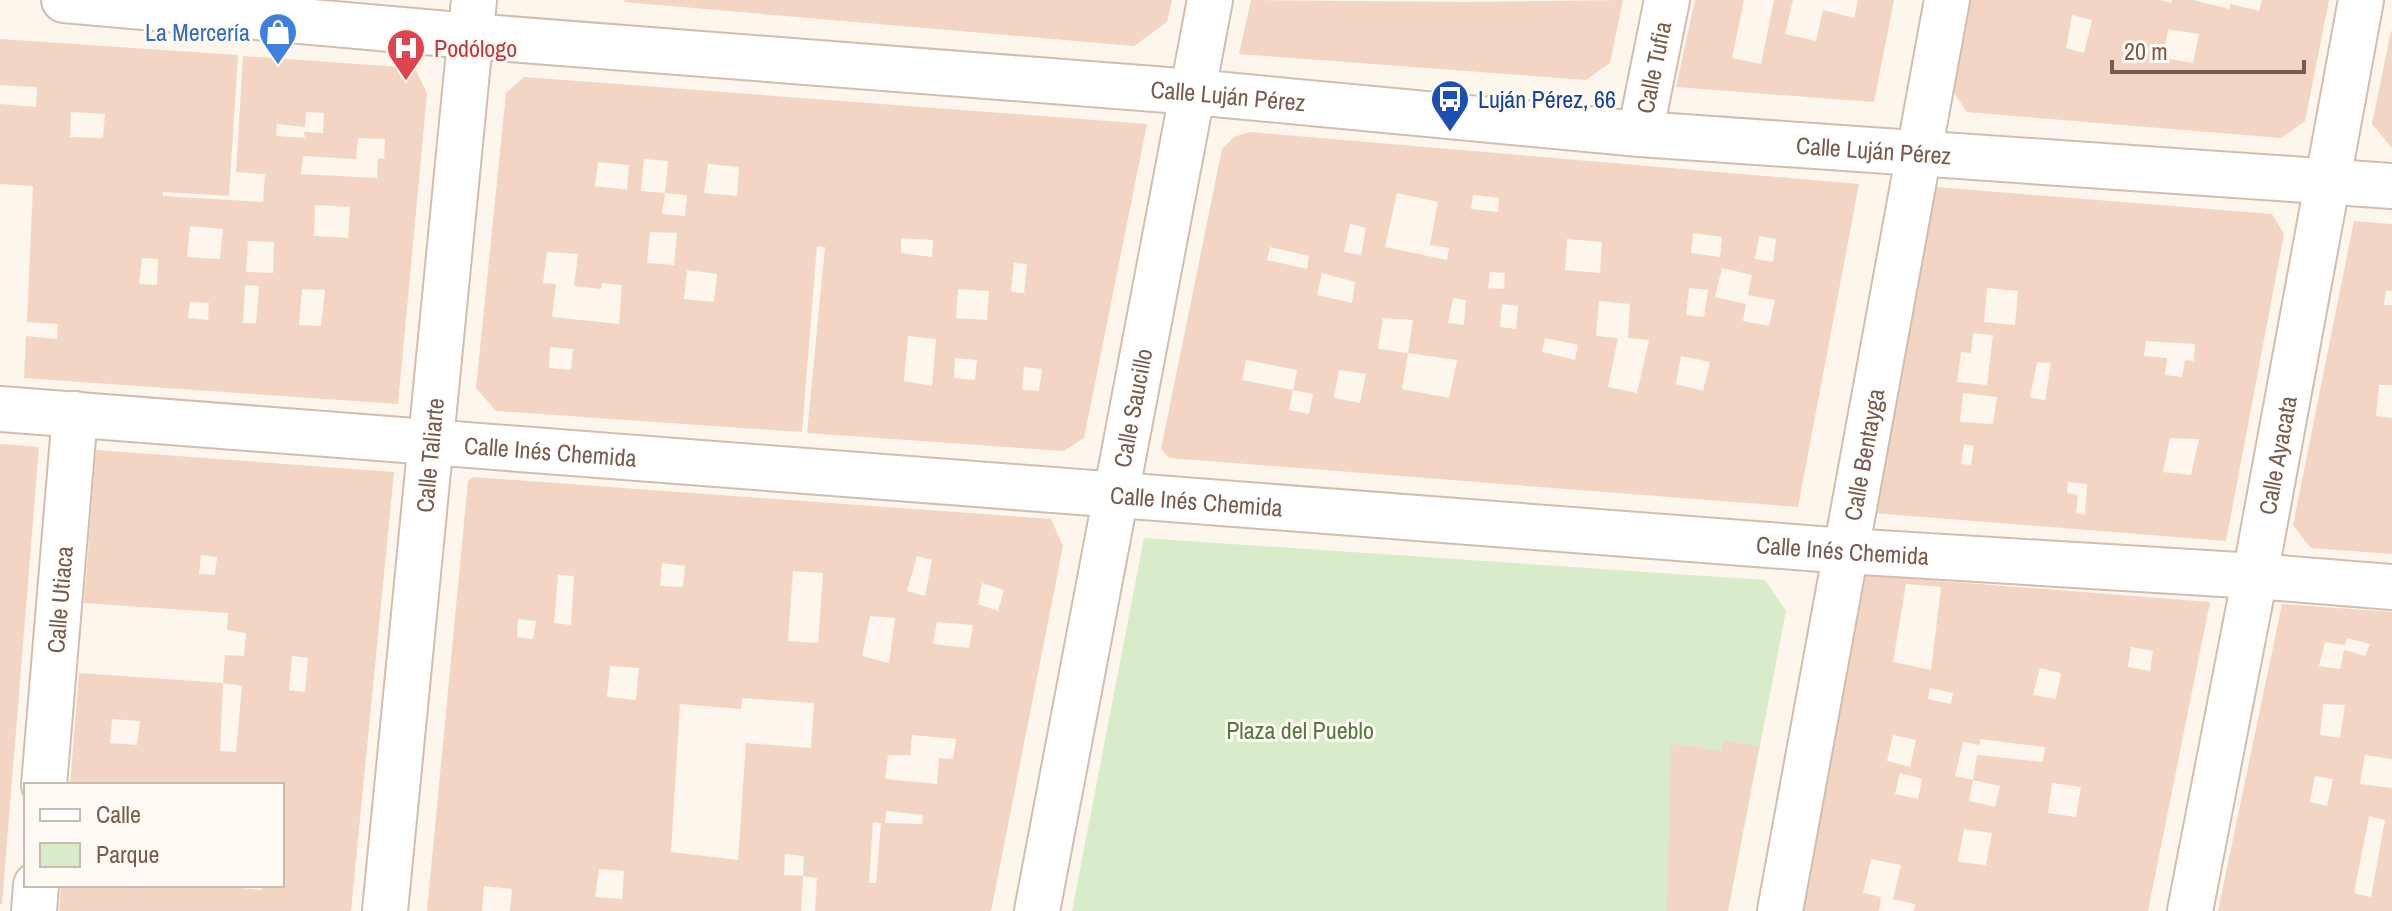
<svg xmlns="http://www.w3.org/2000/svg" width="2392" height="911" font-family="'Archivo Narrow',sans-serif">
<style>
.green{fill:#d8ecc9}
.building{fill:#f3d5c3;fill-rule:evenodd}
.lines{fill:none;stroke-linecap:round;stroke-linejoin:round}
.street-casing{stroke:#d1beb0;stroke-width:48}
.street{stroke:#fff;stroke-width:44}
.labels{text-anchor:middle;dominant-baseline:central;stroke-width:6;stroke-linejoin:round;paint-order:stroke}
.shop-label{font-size:24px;fill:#366cbe;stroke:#fffaf3;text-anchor:end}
.health-label{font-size:24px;fill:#be3a42;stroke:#fffaf3;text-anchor:start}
.street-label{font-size:24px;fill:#7a5c4d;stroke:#fffaf3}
.transit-label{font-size:24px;fill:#164399;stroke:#fffaf3;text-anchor:start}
.park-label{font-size:24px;fill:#537a41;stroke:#fffaf3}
</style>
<rect width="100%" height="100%" fill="#fdf6ec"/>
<polygon class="green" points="1144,538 1765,580 1786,611 1728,911 1072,911"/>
<g class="building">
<polygon points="625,0 1172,0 1167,22 1134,46 624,2"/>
<polygon points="1251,0 1466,2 1623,0 1610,63 1586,80 1239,54"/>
<polygon points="1695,0 1744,0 1732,58 1761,64 1774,0 1793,0 1785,34 1816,41 1823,10 1854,18 1858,0 1894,0 1874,102 1676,87"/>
<path d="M1967 0H2160L2172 3V0H2193L2230 9V4L2259 11 2262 0H2329L2305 121 2281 138 1967 112 1950 87ZM2072 15 2092 20 2084 53 2066 48ZM2168 29 2199 34 2193 63 2163 58Z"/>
<polygon points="2391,31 2392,31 2392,148 2372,124"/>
<path d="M0 39 238 55 229 196 163 192V196L263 202 265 174 236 172 243 56 415 68 427 94 398 404 24 378 26 336 57 339 58 324 27 322 33 186 0 184V104L36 107 37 87 0 85ZM71 112 105 114 103 138 70 137ZM306 112 324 113 323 133 304 132 305 138 276 136 277 124 305 127ZM358 138 385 139 384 159 378 158 377 178 301 174 303 156 356 159ZM315 205 350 207 348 238 314 236ZM190 226 223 229 220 259 187 257ZM248 241 274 242 273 273 246 272ZM142 258 158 259 157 285 139 284ZM245 285 259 286 256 323H243ZM302 289 325 290 321 326 299 325ZM190 302 209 303 208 320 188 318Z"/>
<path d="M524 77 1147 124 1084 438 1064 451 807 433 825 247 817 246 802 432 496 411 476 388 506 93ZM644 159 668 161 665 193 687 195 685 216 662 214 665 193 641 191ZM598 162 629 165 627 190 595 186ZM708 164 739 167 737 196 704 193ZM650 232 677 233 674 265 647 263ZM901 238 933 240 932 257 901 253ZM547 252 578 254 574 286 601 289 602 283 622 285 619 324 552 317 556 284 543 283ZM1014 263 1027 264 1024 293 1011 292ZM687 270 717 274 714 302 684 299ZM958 289 989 291 987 320 956 318ZM908 336 936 339 932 386 904 381ZM550 347 573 349 571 370 549 368ZM955 358 977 360 975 380 954 378ZM1024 367 1042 369 1039 391 1022 390Z"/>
<path d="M1249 132 1859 184 1798 507 1169 458 1161 449 1222 149 1234 137ZM1397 193 1438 202 1430 245 1449 248 1447 260 1385 247ZM1473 195 1499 198 1498 212 1471 209ZM1350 224 1366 228 1361 255 1344 252ZM1693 233 1722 237 1720 257 1691 253ZM1759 236 1776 239 1773 262 1755 259ZM1567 239 1602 242 1600 273 1565 270ZM1270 247 1309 256 1307 269 1267 260ZM1722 268 1752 275 1748 295 1775 300 1769 326 1743 321 1746 304 1715 297ZM1490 272 1505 273 1504 289 1488 288ZM1322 273 1355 282 1352 303 1317 295ZM1689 288 1708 290 1704 317 1686 315ZM1453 298 1466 300 1464 325 1448 323ZM1599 301 1630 304 1628 338 1649 340 1637 393 1608 387 1618 338 1596 336ZM1502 304 1518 306 1516 329 1500 327ZM1383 318 1413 320 1408 353 1378 349ZM1545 338 1578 345 1575 360 1542 352ZM1408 353 1457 360 1449 398 1402 389ZM1681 356 1710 362 1703 391 1676 384ZM1246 360 1297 370 1293 390 1313 394 1309 414 1289 410 1293 390 1242 380ZM1339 370 1366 374 1360 403 1334 398Z"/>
<path d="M1936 187 2272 214 2284 234 2226 541 1874 513ZM1987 288 2018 291 2015 325 1984 322ZM1973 333 1993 335 1987 385 1957 382 1961 352 1971 353ZM2146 341 2195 344 2194 361 2185 360 2182 377 2165 375 2167 358 2144 356ZM2037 362 2051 363 2045 400 2030 398ZM1963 393 1997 397 1993 424 1960 422ZM2170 438 2199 439 2191 475 2163 472ZM1964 444 1974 446 1971 465 1961 464ZM2068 482 2087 484 2085 515 2076 513 2078 495 2067 493Z"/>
<polygon points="2354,221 2392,224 2392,291 2386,290 2384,305 2392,305 2392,385 2379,385 2376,416 2392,418 2392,554 2311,548 2293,525"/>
<polygon points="0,444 39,447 2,904 0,904"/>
<path d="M96 450 394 472 351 911H59L61 885H232V887L262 890 263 885H282V785H70L79 673 223 683 220 751 236 752 242 686 223 683 225 655 244 656 246 633 227 630 228 613 84 603ZM201 555 217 557 215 575 199 574ZM292 656 308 658 305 692 289 690ZM112 719 140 721 137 745 110 743Z"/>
<path d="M473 477 1051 519 1063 546 991 911H815L817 878 803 876 804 856 785 854 784 875 803 876 801 911H510L512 889 484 886 482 911H427L468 481ZM917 556 932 560 925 596 907 591ZM662 563 685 566 683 587 660 586ZM793 571 823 573 818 643 788 641ZM558 575 574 576 571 625 554 623ZM982 583 1004 590 998 611 978 604ZM870 616 895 618 889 663 862 656ZM518 619 536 621 533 639 517 637ZM937 622 973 625 969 648 933 644ZM610 666 639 668 636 700 607 697ZM742 698 814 703 811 748 746 743 738 860 671 852 680 704 741 709ZM912 735 956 739 953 759 939 758 937 784 885 779 888 755H910ZM886 811 923 815 922 824 885 823ZM873 822 881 823 876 883H869ZM599 869 624 871 622 899 595 897Z"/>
<path d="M1864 575 2210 602 2148 911H1914L1915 904 1893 899 1901 865 1871 859 1863 893 1881 897 1879 911H1798ZM1906 584 1941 587 1931 670 1893 662ZM2131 647 2153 651 2150 671 2128 667ZM2040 668 2061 673 2056 699 2033 695ZM1930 688 1953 693 1951 704 1928 699ZM1893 735 1916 740 1910 767 1887 761ZM1980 739 2045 747 2043 762 1977 755 1973 780 2000 786 1995 807 1969 801 1973 780 1955 776 1963 742 1980 745ZM1900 773 1922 779 1918 799 1895 794ZM2052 783 2081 787 2076 817 2048 813ZM1964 829 1992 833 1986 865 1958 862Z"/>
<path d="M2282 604 2392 612V759L2365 755 2360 784 2392 788V911H2218ZM2347 638 2370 644 2365 656 2344 650 2340 669 2319 666 2325 642 2345 645ZM2323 704 2345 705 2340 738 2320 735ZM2315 776 2333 779 2327 806 2310 802ZM2369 816 2385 820 2371 897 2354 893Z"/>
<polygon points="1724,741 1759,746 1728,911 1667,911 1671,744 1722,751"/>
</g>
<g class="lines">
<g class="street-casing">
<g id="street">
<path id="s1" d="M64 0 470 36 1193 92 1640 134 2392 186"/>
<path id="s2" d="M1640 134 1667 0"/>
<path id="s3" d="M0 409 1846 551 2255 576 2392 587"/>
<path id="s4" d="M44 785 75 414"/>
<polyline points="34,911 36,885"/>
<path id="s5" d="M385 911 474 0"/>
<path id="s6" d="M1037 911 1210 0"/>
<path id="s7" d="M1780 911 1947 0"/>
<path id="s8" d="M2190 911 2255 576 2361 0"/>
</g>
</g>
<use href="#street" class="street"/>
</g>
<defs>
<g id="shop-pin" transform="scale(2)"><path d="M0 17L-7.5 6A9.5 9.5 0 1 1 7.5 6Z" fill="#3f7fe0" stroke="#fffaf3"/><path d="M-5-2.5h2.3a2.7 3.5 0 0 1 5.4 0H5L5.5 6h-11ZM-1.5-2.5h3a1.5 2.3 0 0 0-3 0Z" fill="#fff"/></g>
<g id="hospital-pin" transform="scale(2)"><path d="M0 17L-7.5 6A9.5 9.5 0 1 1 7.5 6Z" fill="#e0444e" stroke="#fffaf3"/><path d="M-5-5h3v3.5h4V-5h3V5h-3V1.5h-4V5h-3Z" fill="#fff"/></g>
<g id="bus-pin" transform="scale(2)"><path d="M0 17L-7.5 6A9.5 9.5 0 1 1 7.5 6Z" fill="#1a4fb4" stroke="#fffaf3"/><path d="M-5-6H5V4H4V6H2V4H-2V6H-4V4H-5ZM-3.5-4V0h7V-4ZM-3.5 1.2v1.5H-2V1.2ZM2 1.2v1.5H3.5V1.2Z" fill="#fff"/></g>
</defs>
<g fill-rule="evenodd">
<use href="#shop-pin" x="278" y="32"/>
<use href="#hospital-pin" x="406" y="48"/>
<use href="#bus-pin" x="1450" y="99"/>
</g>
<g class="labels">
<g class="shop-label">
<text x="250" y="32">La Mercería</text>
</g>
<g class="health-label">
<text x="434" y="48">Podólogo</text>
</g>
<g class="street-label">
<text stroke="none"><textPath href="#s2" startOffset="68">Calle Tufia</textPath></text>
<text stroke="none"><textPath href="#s1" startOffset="1168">Calle Luján Pérez</textPath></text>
<text stroke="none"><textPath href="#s1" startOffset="1816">Calle Luján Pérez</textPath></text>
<text stroke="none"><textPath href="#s6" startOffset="512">Calle Saucillo</textPath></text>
<text stroke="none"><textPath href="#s3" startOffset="552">Calle Inés Chemida</textPath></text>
<text stroke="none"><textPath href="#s5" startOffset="458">Calle Taliarte</textPath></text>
<text stroke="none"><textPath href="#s7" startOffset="464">Calle Bentayga</textPath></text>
<text stroke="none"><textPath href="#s8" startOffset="464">Calle Ayacata</textPath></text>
<text stroke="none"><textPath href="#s3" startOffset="1200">Calle Inés Chemida</textPath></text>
<text stroke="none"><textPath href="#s3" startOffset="1848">Calle Inés Chemida</textPath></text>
<text stroke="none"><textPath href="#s4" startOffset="186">Calle Utiaca</textPath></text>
</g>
<g class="transit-label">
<text x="1478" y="99">Luján Pérez, 66</text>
</g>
<g class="park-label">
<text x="1300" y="730">Plaza del Pueblo</text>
</g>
</g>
<rect x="24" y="783" width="260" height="104" fill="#fffaf3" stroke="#cabbb1" stroke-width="2"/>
<rect x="40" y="809" width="40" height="12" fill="#ffffff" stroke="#cabbb1" stroke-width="2"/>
<text x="96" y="823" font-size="24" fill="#7a5c4d">Calle</text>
<rect x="40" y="843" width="40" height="24" fill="#d8ecc9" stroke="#cabbb1" stroke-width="2"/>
<text x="96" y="863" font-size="24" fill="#7a5c4d">Parque</text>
<path d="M2112 60v12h192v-12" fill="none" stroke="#7a5c4d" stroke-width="4"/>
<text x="2124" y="60" font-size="24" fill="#7a5c4d" stroke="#fffaf3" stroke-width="6" paint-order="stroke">20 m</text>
</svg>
